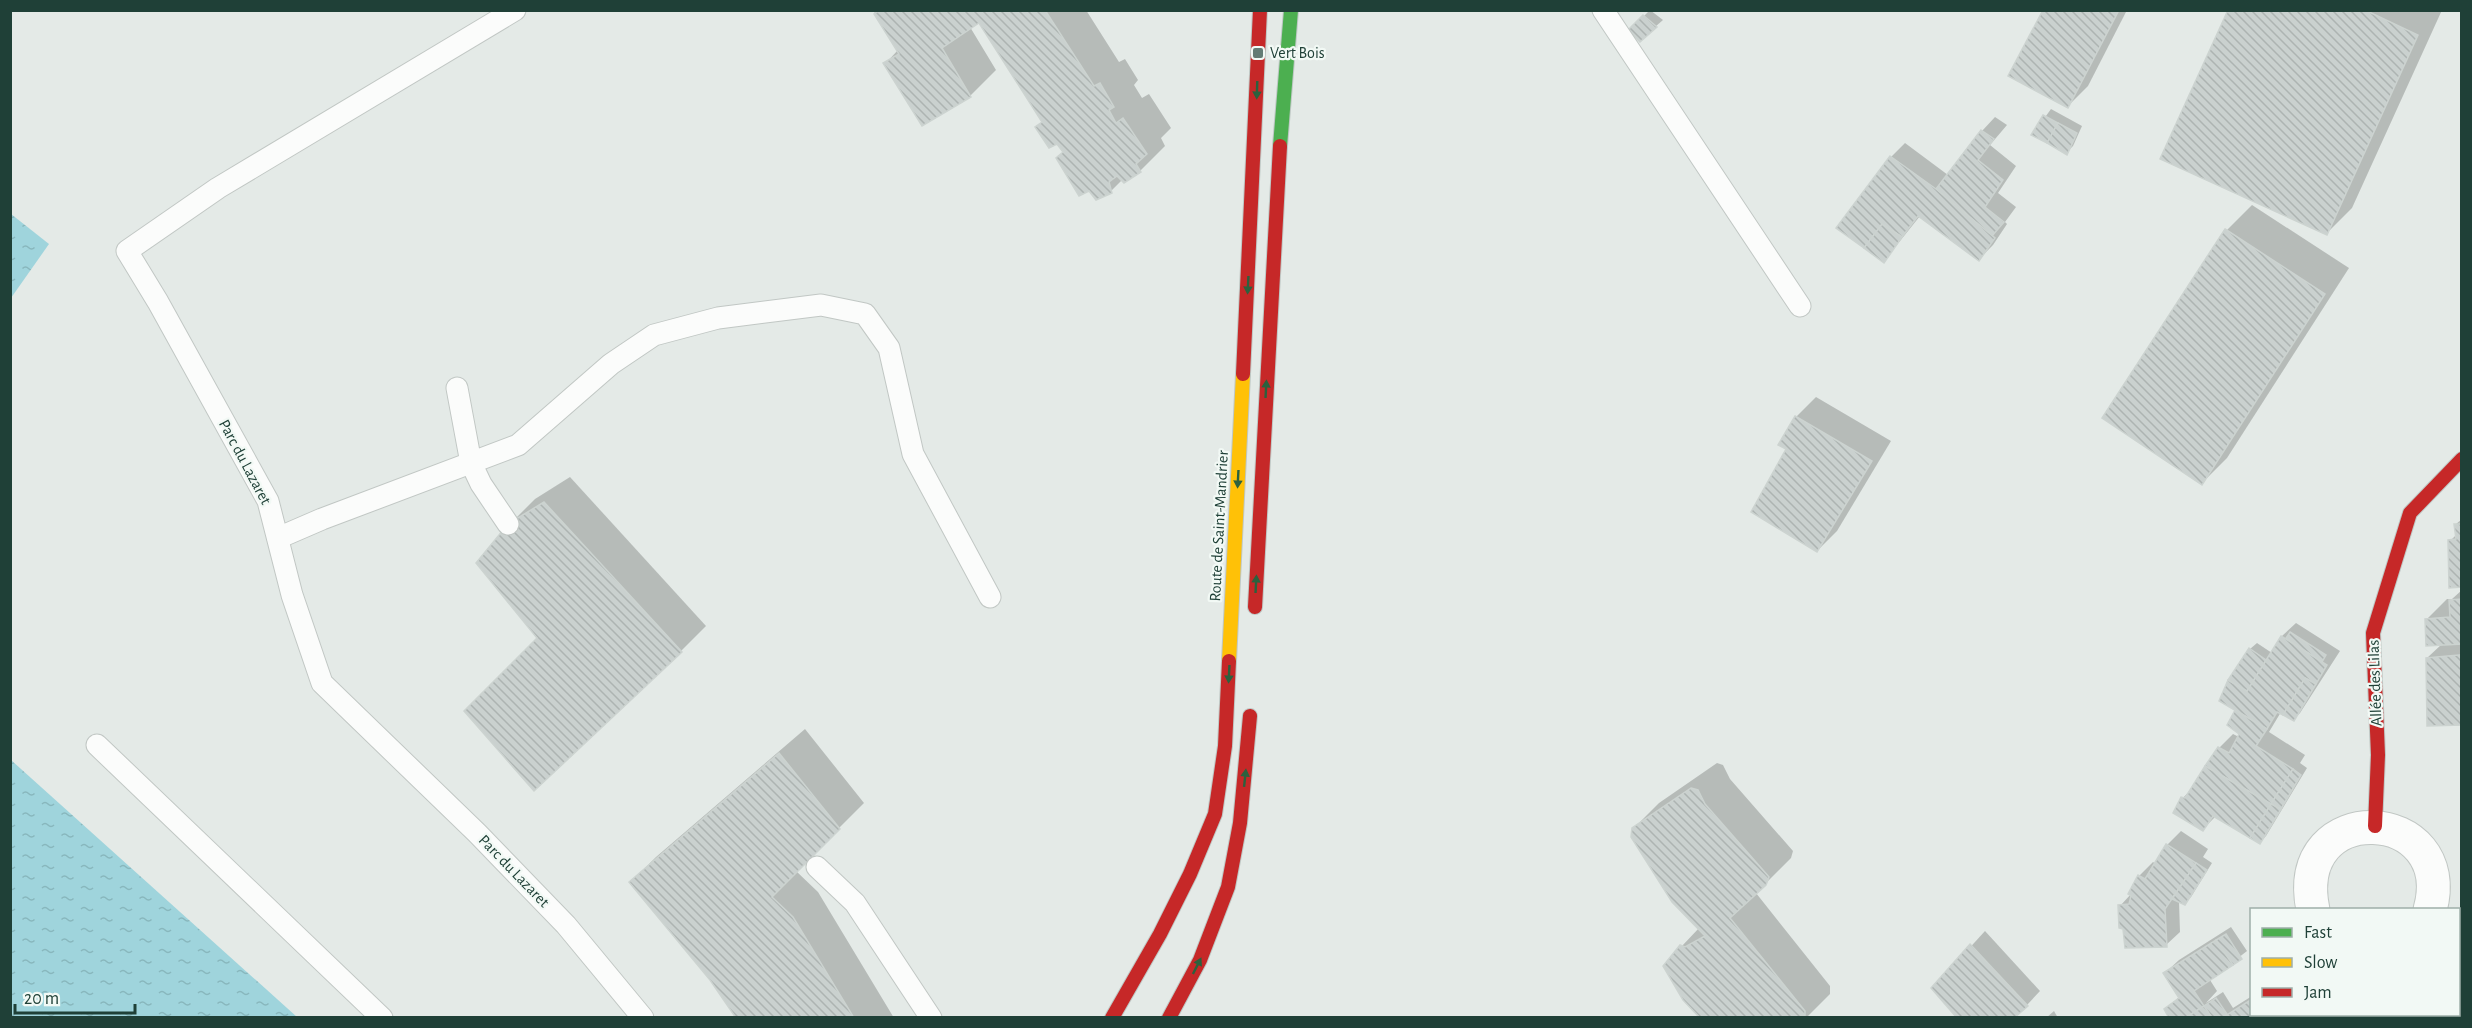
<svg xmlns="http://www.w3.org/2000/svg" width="2472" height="1028" font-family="'Alegreya Sans',sans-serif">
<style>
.water{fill:url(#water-ripples)}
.shadow{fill:#0003}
.building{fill:url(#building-back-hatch);stroke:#ccd3d0;stroke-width:1.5}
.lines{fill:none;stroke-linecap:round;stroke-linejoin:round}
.lane-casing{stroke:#c1c7c4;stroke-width:23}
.street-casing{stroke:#c1c7c4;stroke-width:35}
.fast-casing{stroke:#bfc8c5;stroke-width:16}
.slow-casing{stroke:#bfc8c5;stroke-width:16}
.jam-casing{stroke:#bfc8c5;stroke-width:16}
.lane{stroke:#fbfcfb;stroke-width:21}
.street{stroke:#fbfcfb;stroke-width:33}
.fast{stroke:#4caf50;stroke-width:14}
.slow{stroke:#ffc107;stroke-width:14}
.jam{stroke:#c62828;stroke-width:14}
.oneway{fill:#2c613e}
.poi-dot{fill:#647c75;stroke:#f2f9f5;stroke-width:2}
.labels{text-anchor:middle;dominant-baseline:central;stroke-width:4.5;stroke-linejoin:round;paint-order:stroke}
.poi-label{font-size:16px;fill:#1f4037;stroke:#f2f9f5;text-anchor:start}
.street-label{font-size:16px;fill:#1f4037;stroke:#f2f9f5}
</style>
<defs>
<pattern id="water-ripples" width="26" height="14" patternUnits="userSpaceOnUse" patternTransform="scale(1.5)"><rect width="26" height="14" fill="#9fd4dc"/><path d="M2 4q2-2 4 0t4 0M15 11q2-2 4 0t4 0" fill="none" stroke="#88b7bd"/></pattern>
<pattern id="building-back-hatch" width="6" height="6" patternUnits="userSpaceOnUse" patternTransform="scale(1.5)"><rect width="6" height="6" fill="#cad1cf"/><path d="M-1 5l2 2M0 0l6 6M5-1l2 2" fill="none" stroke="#adb4b2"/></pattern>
</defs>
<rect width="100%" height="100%" fill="#e4eae7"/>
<g class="water">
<polygon points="11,214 49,244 11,298"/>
<polygon points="11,760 297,1017 11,1017"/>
</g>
<g class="shadow">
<polygon points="873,10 1086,10 1119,62 1125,59 1138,80 1134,85 1142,98 1149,94 1171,128 1161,138 1165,146 1140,171 1124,181 1123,179 1111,191 1064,151 979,21 970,27 996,70 970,96 923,124 885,64 898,50"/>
<polygon points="1650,10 1663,20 1640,40 1630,30"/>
<polygon points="2045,10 2127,10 2088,86 2068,106"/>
<polygon points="2230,10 2442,10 2352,208 2327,233"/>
<polygon points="2051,109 2082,126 2073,146 2066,153 2033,134"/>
<polygon points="1995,117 2007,125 1990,145 2016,166 1998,193 2016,207 2005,222 2007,224 1993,245 1979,259 1920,216 1884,261 1891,157 1905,143 1948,175 1982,131"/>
<polygon points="2252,205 2349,268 2227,458 2202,483 2227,230"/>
<polygon points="1816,397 1891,441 1837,531 1817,551 1788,449 1796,417"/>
<polygon points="570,477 706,626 681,651 539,638 509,525 535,499"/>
<polygon points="2462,519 2462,586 2450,541 2457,534 2456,524"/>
<polygon points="2462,590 2462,723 2427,658 2442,644 2427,619 2447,599 2452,599"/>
<polygon points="2296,623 2340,651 2300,713 2293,720 2281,712 2269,732 2305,755 2300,763 2307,768 2266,836 2260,842 2216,816 2203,829 2183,798 2195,785 2219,748 2233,734 2239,737 2241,734 2237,709 2250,649 2257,643 2272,653 2282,636"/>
<polygon points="805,729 864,803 796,871 818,892 894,1018 738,1018 712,979 631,882 656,857"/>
<polygon points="1717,763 1723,765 1730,779 1793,851 1791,858 1756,893 1830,986 1830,994 1806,1018 1702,1018 1682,946 1699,928 1633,829 1659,803"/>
<polygon points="2181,831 2208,849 2203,857 2212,863 2191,897 2184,903 2179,901 2180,932 2166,945 2120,906 2131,894 2139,876 2153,862 2156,864 2167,845"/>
<polygon points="2231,927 2247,951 2210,980 2217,991 2206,1003 2223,992 2233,1008 2252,996 2252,1014 2318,1014 2320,1018 2171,1018 2166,1009 2180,996 2165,973 2179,960"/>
<polygon points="1985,931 2040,991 2027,1005 1933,988"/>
<polygon points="2054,1011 2058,1018 2046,1018"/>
</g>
<g class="building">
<polygon points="880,10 1045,10 1094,86 1100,83 1114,107 1109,110 1116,123 1123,118 1147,154 1136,164 1141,172 1124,183 1117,176 1109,182 1112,193 1096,200 1089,191 1079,196 1056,158 1063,152 1057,144 1049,148 1035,127 1042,122 979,23 942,48 971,97 922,126 883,63 899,54 874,14"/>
<polygon points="2043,10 2119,10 2068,108 2008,76"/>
<polygon points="2228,10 2365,10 2418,35 2327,235 2160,159"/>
<polygon points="1643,15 1657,27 1640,42 1628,30"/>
<polygon points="2043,115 2058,123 2047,143 2031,135"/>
<polygon points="2058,123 2077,133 2067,155 2047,143"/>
<polygon points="1981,130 1994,139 1978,160 2003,180 1985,207 2004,222 1992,236 1936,189"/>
<polygon points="1890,156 1936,189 1995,238 1979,261 1918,216 1902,237 1882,224 1864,248 1836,228"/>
<polygon points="1882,224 1902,237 1884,263 1864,248"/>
<polygon points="2225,229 2325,294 2202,485 2102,418"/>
<polygon points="1795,416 1872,461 1817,552 1751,512 1786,449 1778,445"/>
<polygon points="544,502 682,652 534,791 464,711 537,638 476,563 508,524"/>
<polygon points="2454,524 2462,524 2462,587 2449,588 2448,540 2456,539"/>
<polygon points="2462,599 2462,644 2426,646 2425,619 2450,617 2449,600"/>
<polygon points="2290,632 2326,655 2322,662 2286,638"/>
<polygon points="2281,636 2327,665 2316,684 2305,678 2283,715 2277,712 2267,729 2219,701 2228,680 2247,691"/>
<polygon points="2249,648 2266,660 2247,691 2228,680"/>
<polygon points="2459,655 2462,655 2462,725 2427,726 2426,658"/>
<polygon points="2305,678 2316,684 2294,721 2283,715"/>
<polygon points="2235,710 2267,729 2256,746 2293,769 2271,804 2205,766 2218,747 2229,753 2239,734 2227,725"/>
<polygon points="779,753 840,829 772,897 793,917 854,1018 736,1018 710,980 629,882"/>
<polygon points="2205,766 2271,804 2250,838 2213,816 2203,831 2173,813 2181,797 2185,798"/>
<polygon points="2293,769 2301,775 2281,809 2271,804"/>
<polygon points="1691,788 1698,790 1705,804 1769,877 1766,885 1730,918 1805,1011 1805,1018 1700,1018 1683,1000 1663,966 1680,945 1685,947 1705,936 1672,902 1631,837 1632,828"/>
<polygon points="2271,804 2281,809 2260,844 2250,838"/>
<polygon points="2166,844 2196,863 2165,909 2167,947 2125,948 2123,929 2119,928 2118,905 2129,904 2131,896 2128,894 2138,875 2145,879"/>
<polygon points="2196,863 2207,870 2185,905 2172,899"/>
<polygon points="2226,934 2242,959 2233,965 2216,940"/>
<polygon points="2216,940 2233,965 2194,991 2204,1006 2185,1018 2169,1018 2164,1009 2179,998 2163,973"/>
<polygon points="1970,944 2028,1006 2014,1018 1957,1018 1931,988"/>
<polygon points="2216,998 2227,1014 2222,1018 2212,1018 2204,1006"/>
<polygon points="2252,999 2252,1014 2279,1015 2276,1018 2222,1018"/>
<polygon points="2204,1006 2212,1018 2185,1018"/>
<polygon points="2280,1014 2295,1014 2297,1018 2276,1018"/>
</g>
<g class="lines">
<g class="lane-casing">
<g id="lane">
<polyline points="515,10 218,188 127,251 158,302 268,501 292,595 322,683 477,833 566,925 643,1018"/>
<polyline points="1603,10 1800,306"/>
<polyline points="457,388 471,463 481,484 508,524"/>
<polyline points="278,538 322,519 518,445 611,364 654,335 718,318 821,305 865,314 889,348 913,454 990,597"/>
<polyline points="97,745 382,1018"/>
<polyline points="817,867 855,903 931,1018"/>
</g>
</g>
<g class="street-casing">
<path id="street" d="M2313 910C2289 795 2459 805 2430 910"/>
</g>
<g class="fast-casing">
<polyline id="fast" points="1280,146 1291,10"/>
</g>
<g class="slow-casing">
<polyline id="slow" points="1229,661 1243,374"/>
</g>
<g class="jam-casing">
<g id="jam">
<polyline points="1243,374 1260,10"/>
<polyline points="1255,607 1280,146"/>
<polyline points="2375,826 2378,755 2373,633 2410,513 2462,459"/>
<polyline points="1112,1018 1160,934 1190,874 1215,814 1225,746 1229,661"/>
<polyline points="1169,1018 1200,960 1228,887 1240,823 1250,716"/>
</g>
</g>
<use href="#lane" class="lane"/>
<use href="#street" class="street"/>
<use href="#fast" class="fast"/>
<use href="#slow" class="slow"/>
<use href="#jam" class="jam"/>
</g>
<defs><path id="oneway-solid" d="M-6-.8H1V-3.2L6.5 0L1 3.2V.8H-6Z" transform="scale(1.5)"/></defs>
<g class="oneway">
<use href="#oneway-solid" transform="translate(1257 90) rotate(92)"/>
<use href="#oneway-solid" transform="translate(1248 285) rotate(93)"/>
<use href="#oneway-solid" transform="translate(1266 389) rotate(-87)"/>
<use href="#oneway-solid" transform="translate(1238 479) rotate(93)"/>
<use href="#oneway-solid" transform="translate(1256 584) rotate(-87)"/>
<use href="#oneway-solid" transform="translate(1229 674) rotate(93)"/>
<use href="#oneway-solid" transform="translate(1245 778) rotate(-84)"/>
<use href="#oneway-solid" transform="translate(1197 966) rotate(-63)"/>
</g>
<rect class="poi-dot" x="1252" y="47" width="12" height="12" rx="3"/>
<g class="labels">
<g class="poi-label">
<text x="1270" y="53">Vert Bois</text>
</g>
<g class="street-label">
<text transform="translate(245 462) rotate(62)">Parc du Lazaret</text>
<text transform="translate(1219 526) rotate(-87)">Route de Saint-Mandrier</text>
<text transform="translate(2375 683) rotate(-92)">Allée des Lilas</text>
<text transform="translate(514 871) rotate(46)">Parc du Lazaret</text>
</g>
</g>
<rect width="2472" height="1028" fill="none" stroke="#1f4037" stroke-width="24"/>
<rect x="2250" y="908" width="210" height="108" fill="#f2f9f5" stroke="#9eafa9" stroke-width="1.5"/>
<rect x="2262" y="928" width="30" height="9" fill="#4caf50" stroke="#9eafa9" stroke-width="1.5"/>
<text x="2304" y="938" font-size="18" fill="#1f4037">Fast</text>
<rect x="2262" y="958" width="30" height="9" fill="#ffc107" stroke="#9eafa9" stroke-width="1.5"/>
<text x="2304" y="968" font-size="18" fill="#1f4037">Slow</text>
<rect x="2262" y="988" width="30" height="9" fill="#c62828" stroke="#9eafa9" stroke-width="1.5"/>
<text x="2304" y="998" font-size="18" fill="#1f4037">Jam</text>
<path d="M15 1004v9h120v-9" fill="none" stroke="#1f4037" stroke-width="3"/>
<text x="24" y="1004" font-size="18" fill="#1f4037" stroke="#f2f9f5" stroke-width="4.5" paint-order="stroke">20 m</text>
</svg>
